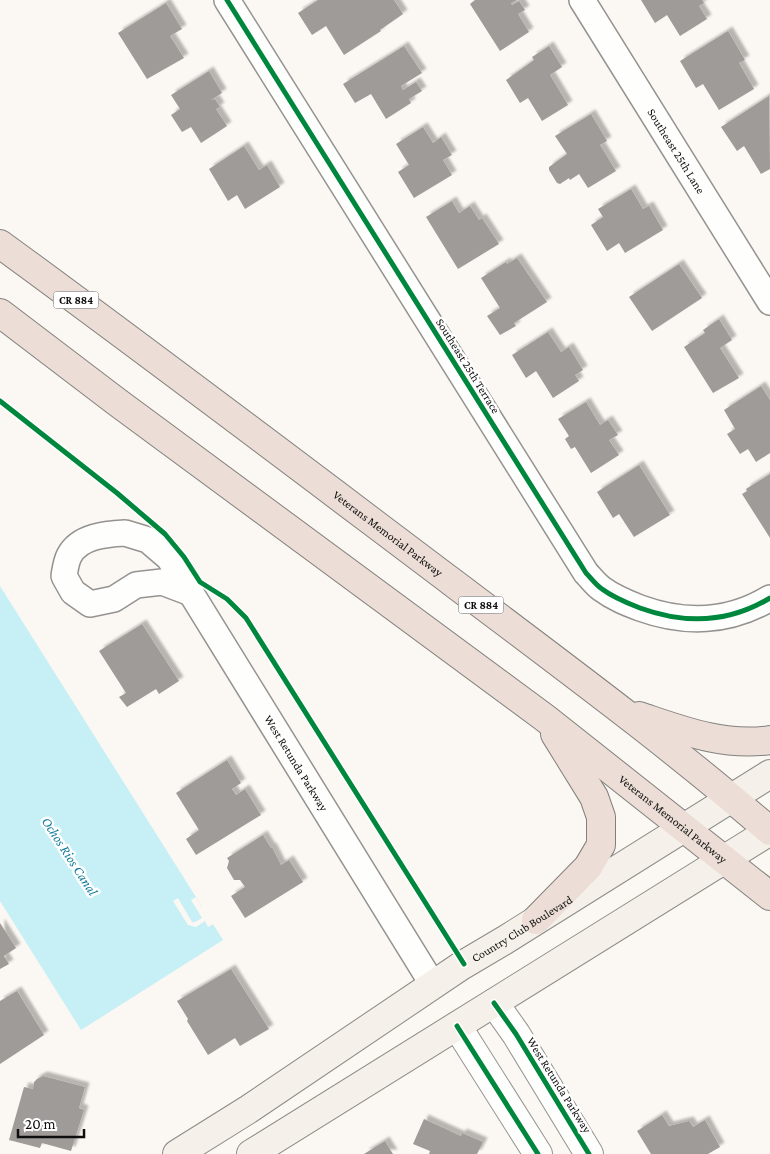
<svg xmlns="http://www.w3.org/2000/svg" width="770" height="1154" font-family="'Crimson Pro',serif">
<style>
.water{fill:#c7f0f6}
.pier{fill:#fbf7f2}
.building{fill:#9f9b98;filter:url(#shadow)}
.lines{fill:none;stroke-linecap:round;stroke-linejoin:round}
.minor-casing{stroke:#959391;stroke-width:28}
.tertiary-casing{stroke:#959391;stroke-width:30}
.secondary-casing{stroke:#8b8a87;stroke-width:30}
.trunk-casing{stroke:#82807e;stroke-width:30}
.minor{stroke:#fefefd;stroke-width:25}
.tertiary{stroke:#fefefd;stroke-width:28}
.secondary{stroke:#f5f1ea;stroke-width:28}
.trunk{stroke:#ecded6;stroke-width:28}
.cycleway-casing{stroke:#fff;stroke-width:8}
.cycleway{stroke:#00873e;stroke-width:5}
.labels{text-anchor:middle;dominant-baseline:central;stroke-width:5;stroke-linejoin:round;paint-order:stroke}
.shield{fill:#fff;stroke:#565656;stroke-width:1}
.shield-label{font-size:11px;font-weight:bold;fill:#0e0e0e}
.street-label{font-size:12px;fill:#0e0e0e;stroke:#fff}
.water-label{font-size:14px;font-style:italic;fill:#137d9c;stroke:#fff}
</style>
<defs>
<filter id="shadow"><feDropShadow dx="4.5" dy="-4.5" stdDeviation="1" flood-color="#0004"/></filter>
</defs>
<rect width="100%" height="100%" fill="#fbf7f2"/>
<polygon class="water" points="0,586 223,940 81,1030 0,901"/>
<polygon class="pier" points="196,897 202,907 204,906 215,923 208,927 205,921 196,927 188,925 173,901 178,898 192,922 195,922 202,918 191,900"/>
<g class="building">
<polygon points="318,0 394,0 403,14 380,30 381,31 344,55 326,26 312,35 298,13"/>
<polygon points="475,0 517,0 511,3 512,5 519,1 525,10 518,14 529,32 500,51 470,4"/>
<polygon points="641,0 702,0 704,3 699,6 707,19 680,36 667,15 655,23"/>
<polygon points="166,3 182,29 170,36 184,58 147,79 118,33"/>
<polygon points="728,31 745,60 739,63 754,89 719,110 703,84 696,88 680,61"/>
<polygon points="404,46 422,73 401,86 403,90 416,82 422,91 409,99 411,103 386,119 371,94 355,103 343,84"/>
<polygon points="549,46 562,67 550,75 568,105 542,121 528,98 520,103 506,80 534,60 532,57"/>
<polygon points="209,71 222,93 211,100 215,99 220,107 216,109 227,126 201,143 191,127 182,132 171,115 180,109 171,95"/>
<polygon points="769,96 770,169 761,174 744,146 737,151 721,127"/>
<polygon points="591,114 607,141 600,145 616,171 588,188 579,174 570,180 569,178 560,184 557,183 549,170 549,167 567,154 555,136"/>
<polygon points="423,127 433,143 441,137 452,155 443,160 452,175 414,198 398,172 409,165 396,144"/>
<polygon points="244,146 259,170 267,165 280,187 245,209 237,195 228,201 209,169"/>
<polygon points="631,189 643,209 649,206 663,230 625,253 619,243 607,251 591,225 603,217 598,209"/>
<polygon points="452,201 459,213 470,206 479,220 482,218 499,244 458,269 426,217"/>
<polygon points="517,258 547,302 514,323 516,326 500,335 487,316 500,308 481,278 506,262 507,264"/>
<polygon points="679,264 702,298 652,331 629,297"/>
<polygon points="719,319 732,340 720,348 739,378 713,393 684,347 705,333 703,330"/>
<polygon points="548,332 561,352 569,347 583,370 575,375 579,381 553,398 536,371 526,378 512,355"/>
<polygon points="761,386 770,400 770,453 756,462 748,449 740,454 727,434 735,429 724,410"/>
<polygon points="586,402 600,425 608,420 618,435 609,440 619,455 591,473 575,447 571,449 565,439 569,436 558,419"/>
<polygon points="639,465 670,515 634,537 619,514 613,518 597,492"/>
<polygon points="770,474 770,538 742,494 747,491 746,489"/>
<polygon points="142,624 179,681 159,694 156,689 127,707 119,697 126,693 99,651"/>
<polygon points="227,760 241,783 232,789 236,795 245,789 261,815 196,855 186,839 199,830 176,793"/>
<polygon points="263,835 271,848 272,847 281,865 289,860 303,882 245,918 231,896 245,887 240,880 234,880 227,868 229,861 227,858"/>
<polygon points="0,923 16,948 4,956 9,964 0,969"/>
<polygon points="231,969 269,1029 240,1046 235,1038 208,1055 187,1021 188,1019 177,1001"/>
<polygon points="17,991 44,1035 0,1064 0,1001"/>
<polygon points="43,1076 85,1087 79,1108 84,1110 71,1151 42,1143 40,1148 9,1140 24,1087 33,1089 34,1082 37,1079"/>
<polygon points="662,1115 669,1126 689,1121 693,1127 705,1120 720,1147 708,1154 651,1154 637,1131"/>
<polygon points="424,1119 461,1136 462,1133 483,1142 477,1154 429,1154 430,1151 413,1144"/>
<polygon points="385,1141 393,1154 364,1154 375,1147"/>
</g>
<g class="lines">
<g class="minor-casing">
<g id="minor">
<path d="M227 0 586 573C591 578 596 585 602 589 614 598 627 603 640 608 684 624 729 623 770 598"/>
<path id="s1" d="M582 0 770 302"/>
<path d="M125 533 148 540 169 558 191 593 162 582 136 585 114 599 90 604 73 592 64 576C65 570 66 562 69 556 79 536 106 534 125 533Z"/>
<path id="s2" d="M191 593 433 985"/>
</g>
</g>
<g class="tertiary-casing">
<g id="tertiary">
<polyline points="494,1003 516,1034 589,1154"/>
<polyline points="457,1026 538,1154"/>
</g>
</g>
<g class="secondary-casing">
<g id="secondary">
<path id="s3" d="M177 1154 249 1109 461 966 505 940 770 774"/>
<polyline points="251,1154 770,831"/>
</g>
</g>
<g class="trunk-casing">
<g id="trunk">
<path id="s4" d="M0 244C152 355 302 469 452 582 559 663 668 743 770 831"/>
<path id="s5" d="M0 313 117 402 545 718 770 896"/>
<path d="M639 716C681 730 724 747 770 740"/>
<polyline points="536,920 588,867 601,845 601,817 594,797 555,734"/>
</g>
</g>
<use href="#minor" class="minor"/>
<use href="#tertiary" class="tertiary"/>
<use href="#secondary" class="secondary"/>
<use href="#trunk" class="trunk"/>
<g class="cycleway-casing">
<g id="cycleway">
<path d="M227 0 586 573C591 578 596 585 602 589 614 598 627 603 640 608 684 624 729 623 770 598"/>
<polyline points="0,401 117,493 165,534 184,557 200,582 227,599 246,618 464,964"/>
<polyline points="494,1003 516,1034 589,1154"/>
<polyline points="457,1026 538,1154"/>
</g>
</g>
<use href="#cycleway" class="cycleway"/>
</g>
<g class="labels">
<g class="shield">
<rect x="53.5" y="291.5" width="45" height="17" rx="4"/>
<rect x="458.5" y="596.5" width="45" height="17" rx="4"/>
</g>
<g class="shield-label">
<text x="76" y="300">CR 884</text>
<text x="481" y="605">CR 884</text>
</g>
<g class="street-label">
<text stroke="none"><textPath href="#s1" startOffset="178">Southeast 25th Lane</textPath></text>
<text transform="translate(468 366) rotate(58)">Southeast 25th Terrace</text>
<text stroke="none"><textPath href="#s4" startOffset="484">Veterans Memorial Parkway</textPath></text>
<text stroke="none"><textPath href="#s2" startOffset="200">West Retunda Parkway</textPath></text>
<text stroke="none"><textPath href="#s5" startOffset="842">Veterans Memorial Parkway</textPath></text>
<text stroke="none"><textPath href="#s3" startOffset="412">Country Club Boulevard</textPath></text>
<text transform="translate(559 1085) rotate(58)">West Retunda Parkway</text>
</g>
<g class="water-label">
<text transform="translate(70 856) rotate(57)">Ochos Rios Canal</text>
</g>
</g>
<path d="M18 1129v8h66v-8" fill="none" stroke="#0e0e0e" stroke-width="2.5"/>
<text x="25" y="1129" font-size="15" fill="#0e0e0e" stroke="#ffffff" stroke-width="4" paint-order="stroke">20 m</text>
</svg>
